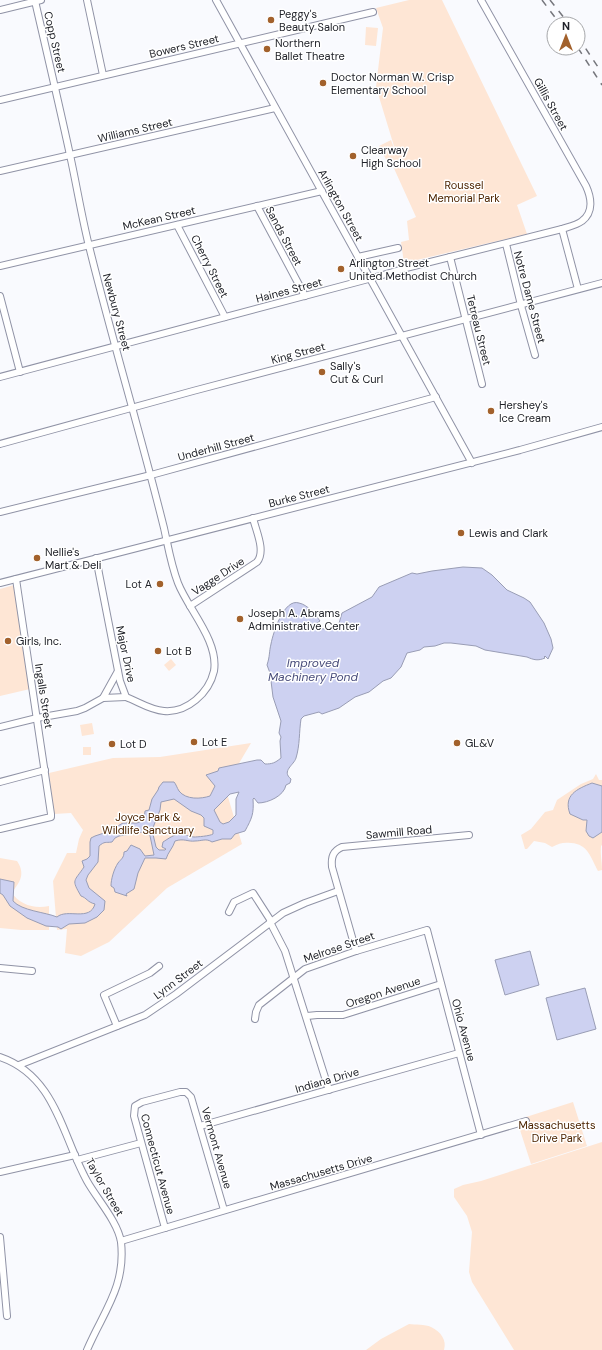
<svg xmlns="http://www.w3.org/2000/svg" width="602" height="1350" font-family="'DM Sans',sans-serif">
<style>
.green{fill:#fee6d5}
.water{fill:#cdd1f1;stroke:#999db5;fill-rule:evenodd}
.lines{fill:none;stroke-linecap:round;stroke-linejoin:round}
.minor-casing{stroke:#9093a6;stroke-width:8}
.minor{stroke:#fff;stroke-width:6}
.rail{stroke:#75767c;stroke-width:1.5;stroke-dasharray:7 7;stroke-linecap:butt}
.poi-dot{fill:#a2612c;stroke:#fff;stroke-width:1.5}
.labels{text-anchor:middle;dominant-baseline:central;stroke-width:3;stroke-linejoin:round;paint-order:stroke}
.poi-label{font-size:11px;fill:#21232a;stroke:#fff;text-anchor:start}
.street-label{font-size:11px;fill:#21232a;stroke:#fff}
.park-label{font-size:11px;fill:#4c2400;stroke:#fff}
.water-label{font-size:12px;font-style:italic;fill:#494d7b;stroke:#fff}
</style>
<rect width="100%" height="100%" fill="#f9fafe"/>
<g class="green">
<polygon points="409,0 442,0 537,196 517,205 527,234 404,263 401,242 409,240 407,221 416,217 392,164 389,165 379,146 391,140 397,156 376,87 383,28 376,8"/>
<polygon points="366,27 378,28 376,46 365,45"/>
<polygon points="14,585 30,689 0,696 0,589"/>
<polygon points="171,659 176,665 169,671 164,665"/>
<polygon points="92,723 94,734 82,736 80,725"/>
<polygon points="251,743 225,787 242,844 167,888 109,942 81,956 65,953 67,929 57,930 53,881 67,853 76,853 79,839 83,830 71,813 54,814 49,773 113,758 160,757"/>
<rect x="83" y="747" width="8" height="8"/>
<path d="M596 774 599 780H602V786H599L577 817 583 820H587L586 831 593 838 602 832V845L601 846C600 854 602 862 602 870L598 871C591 858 588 844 571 843 564 842 559 843 552 847L545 843 534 841 527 849H525L521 835 531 829 545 812 553 810 557 800 581 784 593 779Z"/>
<path d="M0 858 17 861C25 873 21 881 13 891L14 882 11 892C20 905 34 909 49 906V930H21L0 928Z"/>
<polygon points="573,1102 587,1146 531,1164 520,1130 530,1127 526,1117"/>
<polygon points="602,1142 602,1350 514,1350 472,1282 469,1272 472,1232 467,1216 454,1197 454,1189 463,1185 481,1181"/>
<path d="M409 1324C415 1325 425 1324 431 1327 441 1332 447 1340 444 1350H366L381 1339Z"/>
</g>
<g class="water">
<path d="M463 567 482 568 492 575 507 590 524 598 530 602 544 623 551 639 553 648 548 659 545 656 544 657 545 658C538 661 534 660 527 657L485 650 476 646 451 643H444L435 646 424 647 420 650 407 653 401 667 391 678 383 681 369 692 355 697 339 708 322 714 319 712 304 716 301 719C299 732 300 745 296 758 294 765 281 771 291 779L290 783 286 785C284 796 268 803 258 803L254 798 253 799C254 814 252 818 245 831L235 834 231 839H222L212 842C206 838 202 841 195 841 188 842 184 838 175 841 173 848 168 852 166 859L156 858H145L138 873 134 889 126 894 127 896 115 892 114 888 111 886C111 879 114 869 118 863 121 859 124 858 124 852L127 851 131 845 140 849 145 856 154 855 149 831 119 836 115 838 112 842C105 843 105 841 99 846L98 862 88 875 86 880 89 888 105 901 104 910 97 917 85 923 69 924 61 929 58 927 46 926 27 918 10 906 3 895 0 893V879L14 882 13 901C22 911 45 912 57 917 67 908 90 922 95 904 87 902 87 898 81 896 71 879 74 882 84 867L82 861 87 859 90 856V842L91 838 95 836 107 832 123 823H137L144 820 145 811 149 810 152 799 158 790 159 787 163 782H174C176 784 177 788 179 791 186 800 201 799 210 796L215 786 206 775 218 771 219 768 257 760H261L265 764C272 764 275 763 281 758L280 741 281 737 279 733 281 721 273 697 270 673 267 665C270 656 269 652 271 644 273 633 284 598 299 603 308 605 315 614 320 621L317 623V628C326 629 330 631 338 627L342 613 372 597 379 587 412 573 417 574 432 571ZM239 792 236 799V815L229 822 223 824 220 822 214 810 230 794ZM174 799 191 811 201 815 204 818V826L213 830V834C210 836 197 837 194 837 190 837 185 834 181 834 174 834 168 839 163 842L162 847 166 849 165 850H159L156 847 152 830 160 810 161 802Z"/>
<path d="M592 783 602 786V832L593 838 589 836 586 831 587 820H583L570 814C563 795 577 789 592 783Z"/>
<polygon points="530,951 539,985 505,995 495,960"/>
<polygon points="585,988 596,1029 557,1040 546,998"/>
</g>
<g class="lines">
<g class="minor-casing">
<g id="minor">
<polyline points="87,0 103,75"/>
<polyline points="216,0 472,463"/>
<path d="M35 1C47 53 59 104 70 155 77 187 82 219 90 250 113 343 141 435 164 528 168 546 171 565 178 583 188 609 219 641 214 671 209 693 187 713 164 711 150 710 139 702 126 697L120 681 96 558"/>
<polyline points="0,10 41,0"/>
<polyline points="0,100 373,12"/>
<polyline points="0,171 275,108"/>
<polyline points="257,206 305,296"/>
<polyline points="177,225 225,317"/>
<polyline points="562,229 578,289"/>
<polyline points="506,244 522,309 535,355"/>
<polyline points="358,257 398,248"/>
<polyline points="450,257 482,384"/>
<polyline points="0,266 322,191"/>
<polyline points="0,296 20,372"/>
<path d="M0 377 376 277 406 268 562 229C568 227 577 225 582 221 594 212 591 197 586 186L481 0"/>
<polyline points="0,444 193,391 602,283"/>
<polyline points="0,512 151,475 436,397"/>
<polyline points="0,583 520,450 602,427"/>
<path d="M190 606 257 562C266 551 256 531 253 518"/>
<polyline points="118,671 103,698 126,697"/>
<polyline points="0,727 37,718 77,711 85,708 103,698"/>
<polyline points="0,782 45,770"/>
<polyline points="0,829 51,817 51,814 16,579"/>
<polyline points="229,912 234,902 253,893 271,921"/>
<polyline points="270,922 285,951 329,1090"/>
<path d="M356 951 332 867C331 857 333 851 342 847L469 835"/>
<polyline points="0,968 32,971"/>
<polyline points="307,1016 317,1015 343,1015 441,984"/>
<polyline points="255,1019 256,1012 259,1005 305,969 356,951 427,930 481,1135"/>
<polyline points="117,1026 104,995 150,973 159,966"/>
<path d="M0 1057C56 1076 62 1136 87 1181 97 1199 118 1222 121 1242 126 1287 103 1312 87 1350"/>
<polyline points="19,1065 145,1015 176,994 283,913 305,903 338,891"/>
<polyline points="200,1126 459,1053"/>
<polyline points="77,1160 141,1143"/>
<polyline points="0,1172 75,1155"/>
<polyline points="165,1228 134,1116 135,1106 142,1102 180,1092 186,1092 191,1097 224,1210"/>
<polyline points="0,1237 7,1316"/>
<polyline points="121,1241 526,1121"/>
</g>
</g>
<use href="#minor" class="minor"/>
<g class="rail">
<polyline points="542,0 560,24"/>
<polyline points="550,0 569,24"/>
<polyline points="578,37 600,70"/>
<polyline points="578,48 602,85"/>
</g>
</g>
<g class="poi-dot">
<circle cx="271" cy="20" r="4"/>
<circle cx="267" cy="49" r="4"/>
<circle cx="323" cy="83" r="4"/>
<circle cx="353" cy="156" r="4"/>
<circle cx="341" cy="269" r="4"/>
<circle cx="322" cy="372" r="4"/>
<circle cx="491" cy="411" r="4"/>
<circle cx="461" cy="533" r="4"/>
<circle cx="37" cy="558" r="4"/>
<circle cx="160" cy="584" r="4"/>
<circle cx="240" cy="619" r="4"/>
<circle cx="8" cy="641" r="4"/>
<circle cx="158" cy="651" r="4"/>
<circle cx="194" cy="742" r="4"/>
<circle cx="457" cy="743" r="4"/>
<circle cx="112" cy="744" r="4"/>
</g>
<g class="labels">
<g class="poi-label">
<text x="279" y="14">Peggy's<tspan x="279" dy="13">Beauty Salon</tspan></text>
<text x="275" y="43">Northern<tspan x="275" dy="13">Ballet Theatre</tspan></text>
<text x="331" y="77">Doctor Norman W. Crisp<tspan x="331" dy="13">Elementary School</tspan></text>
<text x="361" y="150">Clearway<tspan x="361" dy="13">High School</tspan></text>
<text x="349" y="263">Arlington Street<tspan x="349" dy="13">United Methodist Church</tspan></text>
<text x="330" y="366">Sally's<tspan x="330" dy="13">Cut &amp; Curl</tspan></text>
<text x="499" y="405">Hershey's<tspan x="499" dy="13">Ice Cream</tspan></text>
<text x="469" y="533">Lewis and Clark</text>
<text x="45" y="552">Nellie's<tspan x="45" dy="13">Mart &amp; Deli</tspan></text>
<text x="152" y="584" text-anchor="end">Lot A</text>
<text x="248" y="613">Joseph A. Abrams<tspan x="248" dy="13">Administrative Center</tspan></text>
<text x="16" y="641">Girls, Inc.</text>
<text x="166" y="651">Lot B</text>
<text x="202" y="742">Lot E</text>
<text x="465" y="743">GL&amp;V</text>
<text x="120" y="744">Lot D</text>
</g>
<g class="street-label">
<text transform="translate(55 42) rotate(77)">Copp Street</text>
<text transform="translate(184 46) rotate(-13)">Bowers Street</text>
<text transform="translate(551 104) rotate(61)">Gillis Street</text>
<text transform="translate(135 130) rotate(-13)">Williams Street</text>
<text transform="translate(341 205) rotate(61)">Arlington Street</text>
<text transform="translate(159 218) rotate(-13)">McKean Street</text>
<text transform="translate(284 236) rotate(62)">Sands Street</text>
<text transform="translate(210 266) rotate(63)">Cherry Street</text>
<text transform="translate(289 290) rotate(-15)">Haines Street</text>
<text transform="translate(530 297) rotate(75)">Notre Dame Street</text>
<text transform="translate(117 312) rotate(75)">Newbury Street</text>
<text transform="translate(479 330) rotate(76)">Tetreau Street</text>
<text transform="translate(298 353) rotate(-15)">King Street</text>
<text transform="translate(216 447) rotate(-15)">Underhill Street</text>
<text transform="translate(299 496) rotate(-14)">Burke Street</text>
<text transform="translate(218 576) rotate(-33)">Vagge Drive</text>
<text transform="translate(126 654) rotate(78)">Major Drive</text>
<text transform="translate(44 696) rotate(81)">Ingalls Street</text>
<text transform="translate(399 832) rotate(-5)">Sawmill Road</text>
<text transform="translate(339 947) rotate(-19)">Melrose Street</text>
<text transform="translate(178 979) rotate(-37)">Lynn Street</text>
<text transform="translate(383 992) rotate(-18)">Oregon Avenue</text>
<text transform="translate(464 1030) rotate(75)">Ohio Avenue</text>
<text transform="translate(327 1080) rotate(-16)">Indiana Drive</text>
<text transform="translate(217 1148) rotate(74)">Vermont Avenue</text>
<text transform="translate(158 1164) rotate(75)">Connecticut Avenue</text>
<text transform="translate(321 1172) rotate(-16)">Massachusetts Drive</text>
<text transform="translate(105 1187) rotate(60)">Taylor Street</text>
</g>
<g class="park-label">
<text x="464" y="185">Roussel<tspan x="464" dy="13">Memorial Park</tspan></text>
<text x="148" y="817">Joyce Park &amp;<tspan x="148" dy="13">Wildlife Sanctuary</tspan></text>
<text x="557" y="1125">Massachusetts<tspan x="557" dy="13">Drive Park</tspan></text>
</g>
<g class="water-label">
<text x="313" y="663">Improved<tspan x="313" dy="14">Machinery Pond</tspan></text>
</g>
</g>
<g transform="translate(566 36)"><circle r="19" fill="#ffffff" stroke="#a6a7aa"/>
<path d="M0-3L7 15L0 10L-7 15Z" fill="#a2612c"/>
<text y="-6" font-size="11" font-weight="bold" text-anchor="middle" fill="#21232a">N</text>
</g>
</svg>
